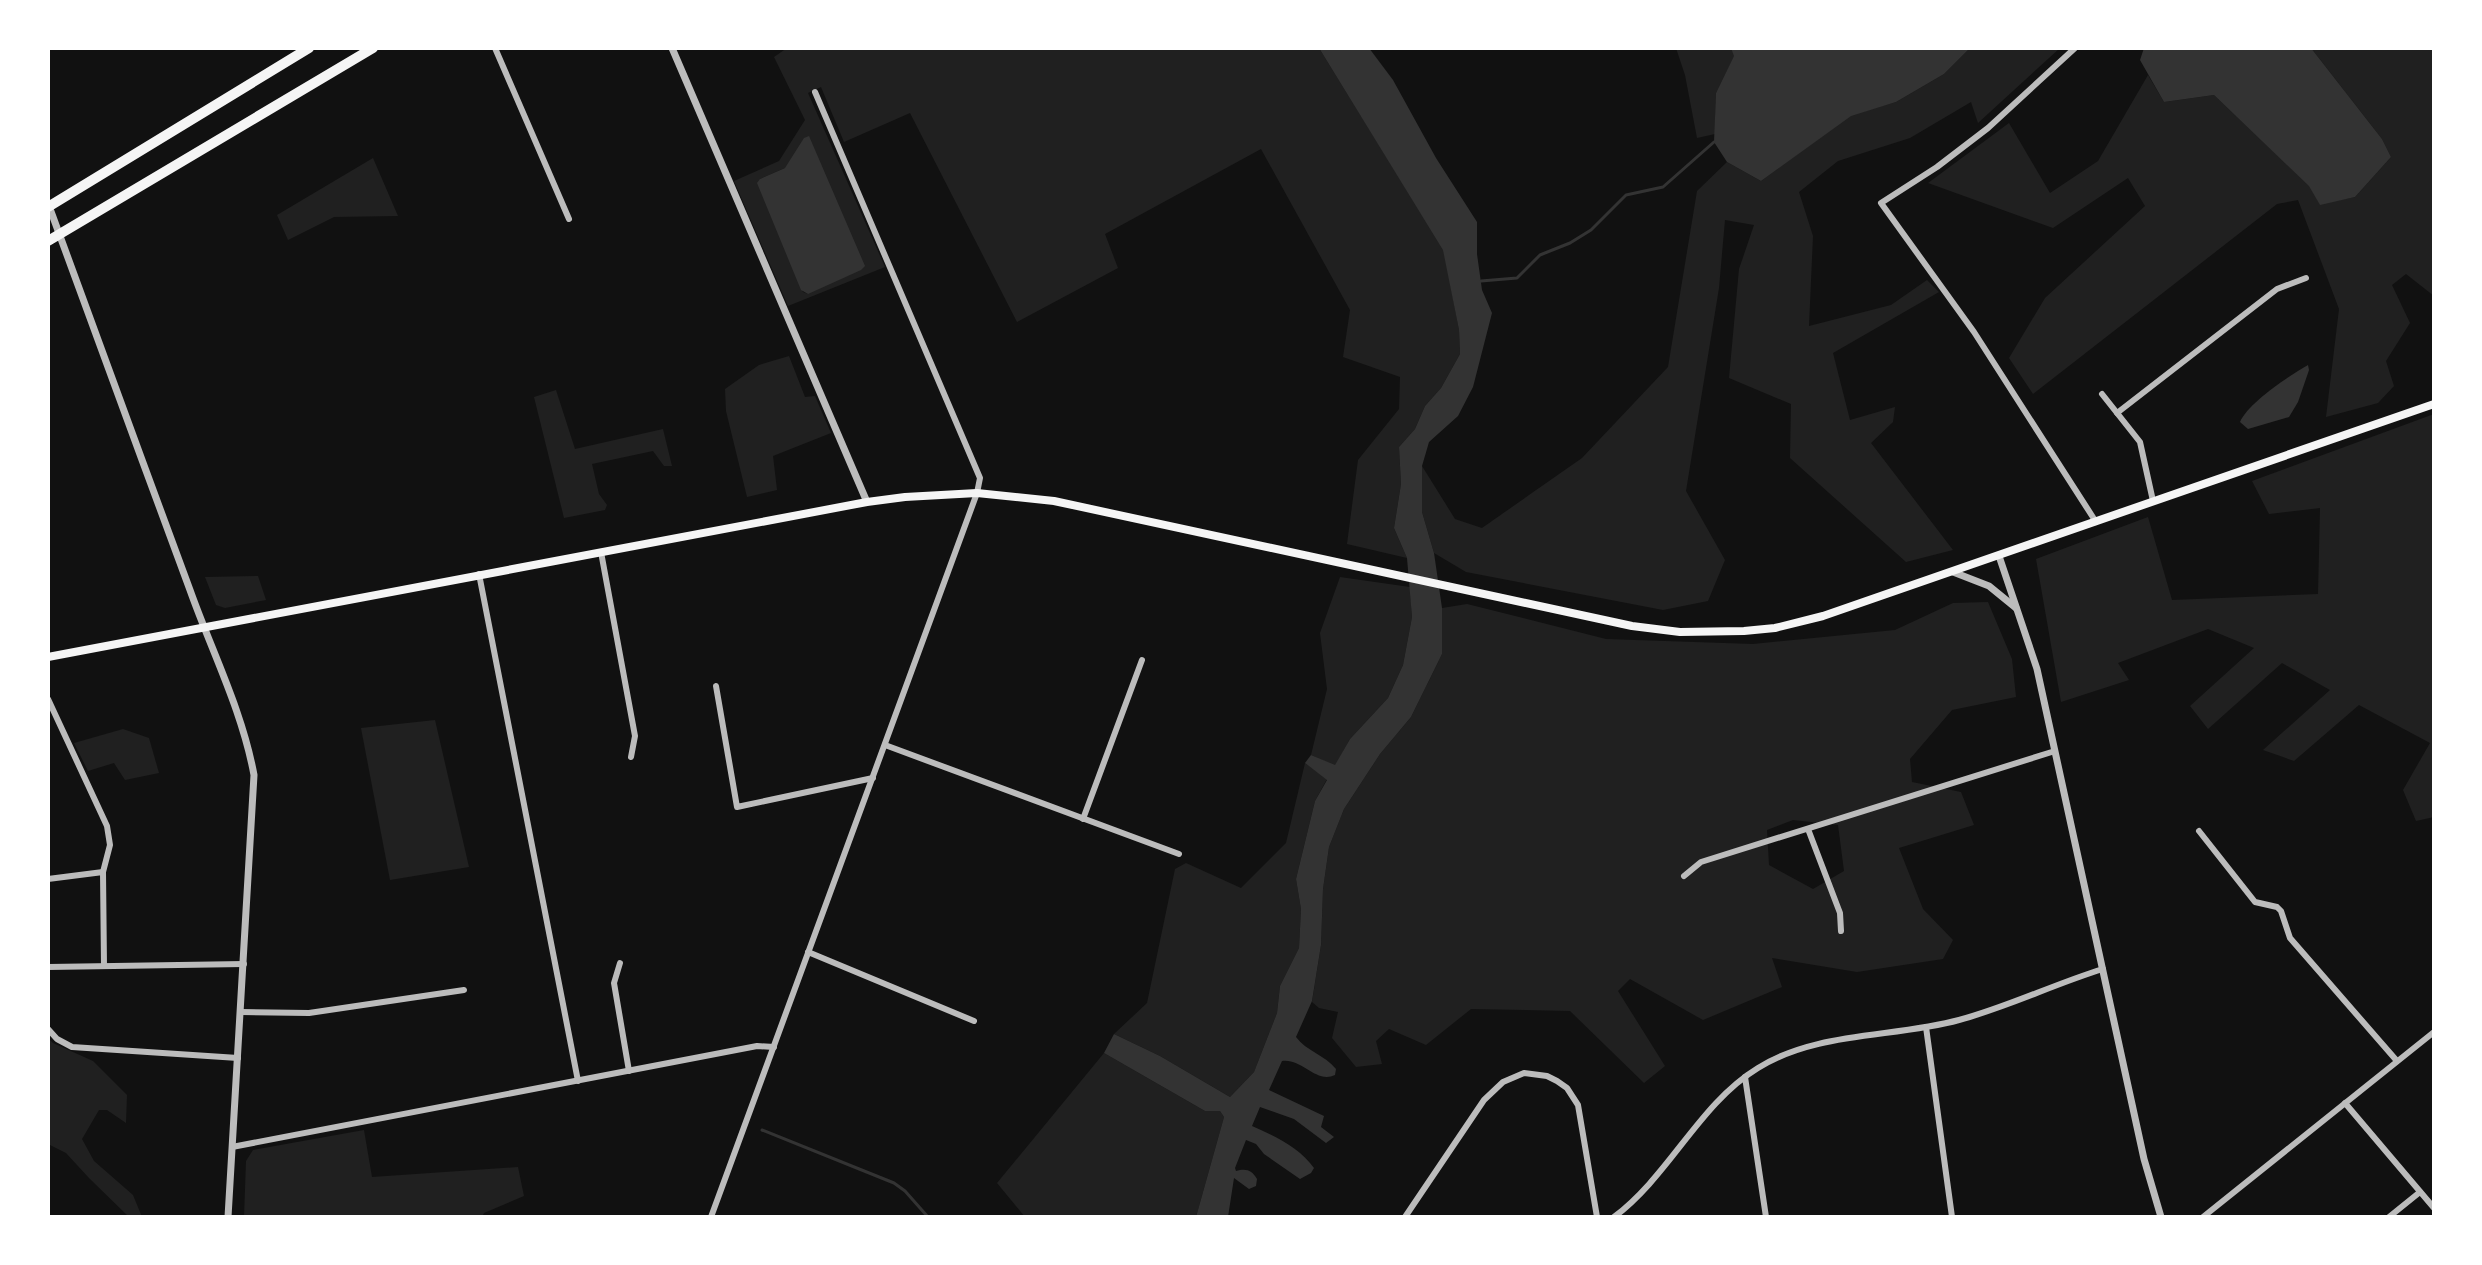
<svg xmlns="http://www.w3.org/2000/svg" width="2482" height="1265" font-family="'Source Sans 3',sans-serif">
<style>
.green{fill:#202020;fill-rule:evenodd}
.water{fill:#333}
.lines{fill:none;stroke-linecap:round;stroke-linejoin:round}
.stream{stroke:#333;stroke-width:3}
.minor{stroke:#bcbcbc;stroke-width:6}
.tertiary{stroke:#bcbcbc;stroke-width:7}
.secondary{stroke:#f5f5f5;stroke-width:8}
.trunk{stroke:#f5f5f5;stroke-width:10}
</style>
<rect width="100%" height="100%" fill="#111"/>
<g class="green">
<path d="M787 48H1319L1444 250 1459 330 1460 354 1441 388 1425 406 1415 429 1399 447 1401 484 1394 528 1407 558 1347 544 1358 460 1399 409 1400 377 1343 357 1350 310 1261 149 1105 234 1118 268 1017 322 910 113 844 142 821 87 808 93 885 267 788 306 734 181 779 161 805 120 774 57ZM785 168 808 294 803 292 760 179Z"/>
<polygon points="1676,48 1731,48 1735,55 1716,93 1715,134 1697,138 1685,75"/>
<polygon points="1970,48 2060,48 1978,123 1971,102 1910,138 1838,161 1799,192 1813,236 1809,326 1891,305 1927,280 1939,292 1833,353 1850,420 1895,407 1893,422 1871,443 1953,550 1906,562 1790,458 1791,404 1729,378 1739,269 1754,225 1725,220 1719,288 1686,491 1725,560 1708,601 1663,610 1466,572 1434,553 1422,512 1422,466 1455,519 1482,528 1582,458 1668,367 1697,191 1727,162 1761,181 1851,115 1896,102 1944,74"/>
<polygon points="2311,48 2434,48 2434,296 2406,274 2392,285 2410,323 2386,361 2394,386 2378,403 2326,417 2339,309 2298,200 2277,204 2033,394 2009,358 2045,298 2145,206 2128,178 2053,228 1928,183 2009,123 2050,193 2098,161 2148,75 2164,102 2214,95 2310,186 2320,204 2355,197 2391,157 2382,139"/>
<polygon points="373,158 398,216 334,217 288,240 277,215"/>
<polygon points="789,356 805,397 815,396 831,433 773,456 777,490 747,497 726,411 725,389 759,365"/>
<polygon points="556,390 575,449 663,429 672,466 664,466 653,451 592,464 599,494 607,505 605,510 564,518 534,397"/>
<polygon points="2434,414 2434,817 2416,821 2403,790 2430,743 2359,705 2294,761 2263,750 2330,690 2282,663 2208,729 2190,706 2254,648 2208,629 2118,663 2129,680 2061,702 2036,559 2148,517 2172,600 2318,594 2320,508 2269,514 2252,481"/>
<polygon points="258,576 266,600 225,608 216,605 205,577"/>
<polygon points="1340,577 1410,587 1412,617 1403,665 1388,698 1350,739 1335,766 1311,755 1327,689 1320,633"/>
<path d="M1988 602 2012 659 2016 697 1952 710 1910 759 1912 782 1961 792 1974 825 1899 848 1923 909 1953 940 1943 959 1857 972 1772 958 1782 987 1703 1020 1630 979 1618 991 1665 1066 1644 1083 1570 1011 1471 1009 1426 1045 1389 1029 1376 1041 1382 1064 1356 1067 1332 1038 1338 1012 1319 1008 1312 1002 1321 945 1323 889 1329 847 1344 809 1380 754 1411 717 1442 654V608L1467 604 1606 639 1753 644 1895 630 1953 603ZM1793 820 1838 825 1844 871 1813 889 1769 865 1767 830Z"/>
<polygon points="435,720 469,867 390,880 361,728"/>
<polygon points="123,729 149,738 159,773 125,780 114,763 88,771 74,743"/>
<polygon points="1305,763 1327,779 1315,801 1296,879 1301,909 1299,948 1280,986 1277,1013 1254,1072 1230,1097 1160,1056 1114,1034 1147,1003 1175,869 1186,863 1241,888 1286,843"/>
<polygon points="48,1038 53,1043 93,1061 127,1095 126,1123 107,1110 99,1110 82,1139 94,1161 133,1195 142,1217 129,1217 89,1178 66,1153 48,1144"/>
<polygon points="1104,1053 1205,1111 1220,1111 1224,1117 1196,1217 1025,1217 997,1183"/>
<polygon points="364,1130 372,1177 518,1167 524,1196 484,1213 482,1217 244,1217 246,1161 253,1150"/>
</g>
<g class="water">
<path d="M1319 48H1369L1393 80 1436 158 1477 222V254L1482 290 1492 313 1473 387 1458 416 1429 442 1422 466V512L1434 553 1442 608V654L1411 717 1380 754 1344 809 1329 847 1323 889 1321 945 1312 1001 1296 1037C1306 1051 1325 1055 1336 1069L1335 1075C1316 1084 1302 1058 1282 1061L1269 1090 1324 1116 1321 1127 1334 1137 1326 1143 1294 1119 1260 1107 1252 1126C1275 1136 1300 1148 1314 1168L1311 1173 1300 1179 1264 1154 1256 1144 1246 1140 1235 1168 1236 1171C1246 1168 1252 1170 1257 1179L1256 1186 1249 1189 1234 1178 1228 1217H1196L1224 1117 1220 1111H1205L1104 1053 1114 1034 1160 1056 1230 1097 1254 1072 1277 1013 1280 986 1299 948 1301 909 1296 879 1315 801 1327 780 1305 763 1311 755 1335 765 1350 739 1388 698 1403 665 1412 617 1407 558 1394 528 1401 484 1399 447 1415 429 1425 406 1441 388 1460 354 1459 330 1443 250Z"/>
<polygon points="1731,48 1970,48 1944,74 1896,102 1851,116 1761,181 1727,162 1714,142 1716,93 1734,56"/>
<polygon points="2144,48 2311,48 2382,139 2391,157 2355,197 2320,205 2309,186 2214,95 2164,102 2140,60"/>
<polygon points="809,136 865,266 861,270 808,294 801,290 757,183 760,179 785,168 804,138"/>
<path d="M2308 365 2309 370 2298 402 2289 417 2248 429 2240 422C2248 403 2289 376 2308 365Z"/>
</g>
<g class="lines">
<g class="stream">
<polyline points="1481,281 1517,278 1540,255 1570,243 1591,230 1626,195 1663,187 1714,142"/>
<polyline points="762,1130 894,1183 905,1191 928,1217"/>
</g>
<g class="minor">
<polyline points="495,48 569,219"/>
<polyline points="2075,48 1988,128 1937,167 1881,203 1974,332 2096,522"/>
<polyline points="2102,394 2140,442 2153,501"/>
<polyline points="2117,413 2277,289 2306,278"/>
<polyline points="601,552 635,736 631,757"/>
<polyline points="479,574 578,1081"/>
<polyline points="716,686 737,807 873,778"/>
<polyline points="48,699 107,826 110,845 103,872 104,966"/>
<polyline points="885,745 1179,854"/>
<polyline points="1083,819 1142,660"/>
<polyline points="1808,829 1840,913 1841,931"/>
<polyline points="2199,831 2255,902 2277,907 2281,911 2290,938 2397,1061"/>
<polyline points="1684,876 1701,862 2055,751"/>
<polyline points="48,879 103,872"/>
<polyline points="808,952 974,1021"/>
<polyline points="620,963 614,983 629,1071"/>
<polyline points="48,967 244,964"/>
<polyline points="241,1012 309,1013 464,990"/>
<polyline points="1926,1027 1952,1217"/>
<polyline points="48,1029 57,1039 72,1047 238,1058"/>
<polyline points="1745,1077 1766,1217"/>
<polyline points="2345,1103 2434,1208"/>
<polyline points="232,1147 757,1046 774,1047"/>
<polyline points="711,1217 977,493 980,478 815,92"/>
<polyline points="1405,1217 1484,1100 1503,1082 1524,1073 1547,1076 1557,1081 1567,1088 1578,1105 1597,1217"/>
<path d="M1614 1217C1670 1175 1699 1104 1758 1068 1817 1031 1894 1038 1959 1020 2008 1007 2054 984 2103 969"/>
<polyline points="2203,1217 2434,1032"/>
<polyline points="2389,1217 2420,1192"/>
</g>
<g class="tertiary">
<polyline points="672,48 867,502"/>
<path d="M49 206C95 334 143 462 190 590 212 652 242 710 254 775L228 1217"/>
<polyline points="1999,556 2037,669 2144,1159 2161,1217"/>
<polyline points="1953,572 1989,586 2016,608"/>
</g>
<polyline class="secondary" points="48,657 867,502 905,497 977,493 1054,501 1632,626 1680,632 1744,631 1775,628 1823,616 2434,404"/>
<g class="trunk">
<polyline points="48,207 309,48"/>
<polyline points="48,241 373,48"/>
</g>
</g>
<rect width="2482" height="1265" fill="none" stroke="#ffffff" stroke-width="100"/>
</svg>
